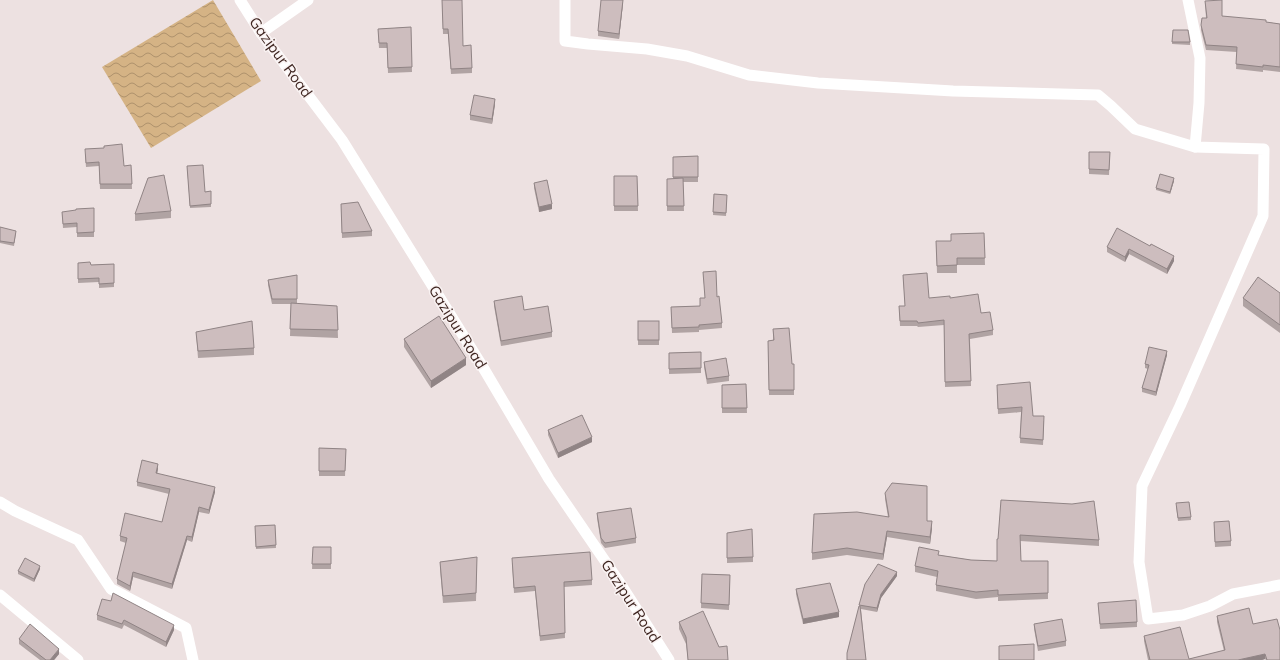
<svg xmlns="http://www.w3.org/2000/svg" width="1280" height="660" font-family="Mulish,sans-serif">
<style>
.water{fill:url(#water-waves)}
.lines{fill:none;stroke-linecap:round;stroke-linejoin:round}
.minor{stroke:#fff;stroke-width:11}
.tertiary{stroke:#fff;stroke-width:11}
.wall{fill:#b0a3a3}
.shaded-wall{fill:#908485}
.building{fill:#cdbdbe;stroke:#908485}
.labels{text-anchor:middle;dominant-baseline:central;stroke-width:3;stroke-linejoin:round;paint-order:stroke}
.street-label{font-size:15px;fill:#3e2520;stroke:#f9f2f2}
</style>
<defs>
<pattern id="water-waves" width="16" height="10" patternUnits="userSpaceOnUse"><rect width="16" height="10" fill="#d5b385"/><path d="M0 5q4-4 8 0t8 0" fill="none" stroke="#ae916c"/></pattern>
</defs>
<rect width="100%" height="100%" fill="#ede1e1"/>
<polygon class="water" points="213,0 261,81 151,148 102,67"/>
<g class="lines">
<g class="minor">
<polyline points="565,0 565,41 588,44 647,49 687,56 749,75 818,83 953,91 1098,95 1111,106 1135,129 1195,147 1264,149 1263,216 1180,406 1142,486 1139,562 1148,619 1183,615 1210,606 1233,594 1280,585"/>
<polyline points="1188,0 1200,58 1199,103 1195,147"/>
<polyline points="261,33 308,0"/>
<polyline points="0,502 15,511 78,540 111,589 186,628 193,660"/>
<polyline points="0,595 78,660"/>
</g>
<polyline class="tertiary" points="240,0 261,33 342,140 484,369 549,479 618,580 669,660"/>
</g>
<g class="wall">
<polygon points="442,0 463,46 472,68 472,73 451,74 448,34 443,34"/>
<polygon points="1205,1 1222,16 1280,24 1280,72 1263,70 1263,72 1236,69 1237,52 1206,50 1201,30 1202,18 1206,18"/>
<polygon points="623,3 619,39 598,36 598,31"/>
<polygon points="411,27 412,72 388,73 387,48 379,48 378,29"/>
<polygon points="1173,30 1190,42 1190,45 1172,44"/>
<polygon points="495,104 492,124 470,120 470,115"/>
<polygon points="1089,152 1110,152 1109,175 1089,174"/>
<polygon points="85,154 124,166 131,165 132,189 100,189 99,166 86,167"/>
<polygon points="698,156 698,182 683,182 684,211 667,211 667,179 673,179 673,157"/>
<polygon points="187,166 205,192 211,191 211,207 190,208"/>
<polygon points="614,176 637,176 638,211 614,211"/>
<polygon points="1174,181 1170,194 1156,190 1156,188"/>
<polygon points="534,183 552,209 539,212 534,188"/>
<polygon points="714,194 727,195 726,216 713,215"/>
<polygon points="341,204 372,231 372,236 342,238"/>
<polygon points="171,211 171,218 135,221 135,214"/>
<polygon points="62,212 94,232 94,237 77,237 77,227 63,228"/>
<polygon points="0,227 16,233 14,246 0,243"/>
<polygon points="984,233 985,265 957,265 957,273 937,273 936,241 951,241"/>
<polygon points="1150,246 1174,261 1167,274 1129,254 1125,262 1107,252 1107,247"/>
<polygon points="78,263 91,265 114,264 114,287 99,288 99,282 78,283"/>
<polygon points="703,272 717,297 722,323 722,328 699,330 699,332 672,333 671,307 700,306 700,298 705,298"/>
<polygon points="297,275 297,304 337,306 338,338 290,336 291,304 272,304 268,285 268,280"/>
<polygon points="903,275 929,298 950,298 981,313 993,330 993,335 970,339 971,386 945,387 944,325 918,327 917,326 900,326 899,306 905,306"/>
<polygon points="1280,293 1280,333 1243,306 1243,298"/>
<polygon points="494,301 524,310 552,332 552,337 501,346 494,306"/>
<rect x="638" y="321" width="21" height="24"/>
<polygon points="773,329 792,364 794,364 794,395 769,395 768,341 773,340"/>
<polygon points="196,332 254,348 254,355 198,358"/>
<polygon points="404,339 466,365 431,388 404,347"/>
<polygon points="701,352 701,373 669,374 669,353"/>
<polygon points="1167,355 1156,396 1142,392 1142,388 1148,369 1145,368 1145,364"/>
<polygon points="704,362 729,376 729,381 707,384 704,367"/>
<polygon points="746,384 747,413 722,413 722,385"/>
<polygon points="997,385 1033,416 1044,421 1043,445 1020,443 1021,412 998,414"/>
<polygon points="548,430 592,442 558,458 548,435"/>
<polygon points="319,448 346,449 345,476 319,476"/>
<polygon points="158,469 157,474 215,492 209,514 199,512 192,542 187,540 172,589 133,577 130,591 117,584 117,579 126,543 120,541 120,536 162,522 169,494 137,486 137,482"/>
<polygon points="885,493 927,521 932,528 930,544 887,537 883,560 847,555 812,560 812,553 888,517 885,499"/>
<polygon points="1001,500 1099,540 1099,546 1020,541 1021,561 1048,561 1048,599 998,601 998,597 976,599 936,591 936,585 937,577 915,572 915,566 939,555 971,560 997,561"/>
<polygon points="1176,506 1191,517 1191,520 1178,521"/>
<polygon points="597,513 636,538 636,543 605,548 601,543 597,518"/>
<polygon points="1214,522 1231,541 1231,546 1215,547"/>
<polygon points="275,525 276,548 256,549 255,526"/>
<polygon points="727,533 753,557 753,562 727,563"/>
<polygon points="313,547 331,547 331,569 312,569"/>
<polygon points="477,557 476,601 443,603 440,569 440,562"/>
<polygon points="512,563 592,580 592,585 564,587 565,638 540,641 535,591 514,593"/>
<polygon points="40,569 34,582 18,574 18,571"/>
<polygon points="702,574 730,575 729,610 701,608"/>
<polygon points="897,576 881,598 877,612 861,609 866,660 847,660 847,653 865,584"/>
<polygon points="796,589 839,617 803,624 796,594"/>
<polygon points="1098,603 1137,622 1137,627 1100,629"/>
<polygon points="97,615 174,630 166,647 124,625 122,629 97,620"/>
<polygon points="1217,616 1253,624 1280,660 1266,660 1265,659 1262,660 1148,660 1144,641 1144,636 1189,659 1224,651 1217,622"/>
<polygon points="679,622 719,647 728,660 688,660 686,644 679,629"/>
<polygon points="1034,624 1066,641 1066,646 1038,651 1034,629"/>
<polygon points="19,639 59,654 54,660 40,660 19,644"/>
</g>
<g class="shaded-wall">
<polygon points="623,0 623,3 619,39 619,34"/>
<polygon points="495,99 495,104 492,124 492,119"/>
<polygon points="1174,178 1174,181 1170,194 1170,192"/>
<polygon points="552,204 552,209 539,212 539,207"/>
<polygon points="1129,249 1129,254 1125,262 1125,257"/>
<polygon points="1174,256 1174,261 1167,274 1167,269"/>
<polygon points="1167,351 1167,355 1156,396 1156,392"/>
<polygon points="466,358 466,365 431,388 431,381"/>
<polygon points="592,437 592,442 558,458 558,453"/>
<polygon points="158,464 158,469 156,478 156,473"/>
<polygon points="215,487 215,492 209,514 209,510"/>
<polygon points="199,507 199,512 192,542 192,537"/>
<polygon points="932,521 932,528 930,544 930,537"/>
<polygon points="887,531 887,537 883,560 883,554"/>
<polygon points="187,536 187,540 172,589 172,584"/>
<polygon points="40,566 40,569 34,582 34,579"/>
<polygon points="133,572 133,577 130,591 130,586"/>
<polygon points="897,572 897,576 881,598 877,612 877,608 881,594"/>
<polygon points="839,612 839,617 803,624 803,619"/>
<polygon points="174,625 174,630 166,647 166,642"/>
<polygon points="59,649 59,654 54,660 50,660"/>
<polygon points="1265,654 1265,659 1262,660 1238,660"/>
</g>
<g class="building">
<polygon points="442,0 462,0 463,46 471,45 472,68 451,69 448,29 443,29"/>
<polygon points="601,0 623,0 619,34 598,31"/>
<polygon points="1222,0 1222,16 1266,20 1266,22 1280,24 1280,67 1263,65 1263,67 1236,64 1237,47 1206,45 1201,25 1202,18 1207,18 1205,1"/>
<polygon points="411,27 412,67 388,68 387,43 379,43 378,29"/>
<polygon points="1173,30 1188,30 1190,42 1172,42"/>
<polygon points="474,95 495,99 492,119 470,115"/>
<polygon points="122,144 124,166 131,165 132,184 100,184 99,162 86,163 85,149 104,148 104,146"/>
<polygon points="1089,152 1110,152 1109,170 1089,169"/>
<polygon points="698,156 698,177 673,177 673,157"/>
<polygon points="203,165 205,192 211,191 211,204 190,206 187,166"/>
<polygon points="1160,174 1174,178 1170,192 1156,188"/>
<polygon points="164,175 171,211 135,214 148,178"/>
<polygon points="614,176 637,176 638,206 614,206"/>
<polygon points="683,178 684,206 667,206 667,179"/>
<polygon points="547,180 552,204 539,207 534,183"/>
<polygon points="714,194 727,195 726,213 713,212"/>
<polygon points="358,202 372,231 342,233 341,204"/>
<polygon points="94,208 94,232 77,233 77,223 63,224 62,212 76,210 76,209"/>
<polygon points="0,227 16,231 14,243 0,241"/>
<polygon points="1117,228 1150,246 1151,244 1174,256 1167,269 1129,249 1125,257 1107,247"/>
<polygon points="984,233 985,258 957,258 957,265 937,266 936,241 951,241 951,234"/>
<polygon points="90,262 91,265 114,264 114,283 99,284 99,278 78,279 78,263"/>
<polygon points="716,271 717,297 719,296 722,323 699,325 699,327 672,328 671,307 700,306 700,298 705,298 703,272"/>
<polygon points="927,273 929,298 950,296 950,298 978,294 981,313 990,312 993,330 969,334 971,381 945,382 944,320 918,323 917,321 900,321 899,306 905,306 903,275"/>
<polygon points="297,275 297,299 272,299 268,280"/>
<polygon points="1258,277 1280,293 1280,325 1243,298"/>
<polygon points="522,296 524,310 548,306 552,332 501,341 494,301"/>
<polygon points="291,303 337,306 338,330 290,329"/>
<polygon points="439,316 466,358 431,381 404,339"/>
<polygon points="252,321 254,348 198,351 196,332"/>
<rect x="638" y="321" width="21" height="19"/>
<polygon points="789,328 792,364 794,364 794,390 769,390 768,341 774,340 773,329"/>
<polygon points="1149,347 1167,351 1156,392 1142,388 1149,365 1145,364"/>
<polygon points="701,352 701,368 669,369 669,353"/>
<polygon points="726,358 729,376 707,379 704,362"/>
<polygon points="1030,382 1033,416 1044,416 1043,440 1020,438 1022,407 998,409 997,385"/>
<polygon points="746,384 747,408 722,408 722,385"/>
<polygon points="582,415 592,437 558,453 548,430"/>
<polygon points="319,448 346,449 345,471 319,471"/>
<polygon points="142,460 158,464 156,473 215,487 209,510 199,507 192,537 187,536 172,584 133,572 130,586 117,579 127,538 120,536 125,513 162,522 170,489 137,482"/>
<polygon points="892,483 927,486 927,521 932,521 930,537 887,531 883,554 847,548 812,553 814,514 857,512 889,517 885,493"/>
<polygon points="1001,500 1072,504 1094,501 1099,540 1020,535 1021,561 1048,561 1048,593 998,595 998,590 976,592 936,585 938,571 915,566 919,547 939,551 938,555 971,560 997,561 997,539 998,539"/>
<polygon points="1189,502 1191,517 1178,518 1176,503"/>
<polygon points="631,508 636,538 605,543 601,538 597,513"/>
<polygon points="1229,521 1231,541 1215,542 1214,522"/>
<polygon points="275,525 276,545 256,547 255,526"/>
<polygon points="752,529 753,557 727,558 727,533"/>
<polygon points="313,547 331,547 331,564 312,564"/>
<polygon points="590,552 592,580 564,582 565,633 540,636 535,586 514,588 512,558"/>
<polygon points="477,557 476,593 443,596 440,562"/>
<polygon points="25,558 40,566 34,579 18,571"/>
<polygon points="878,564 897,572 881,594 877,608 859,605 865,584"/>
<polygon points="702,574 730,575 729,605 701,603"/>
<polygon points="830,583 839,612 803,619 796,589"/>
<polygon points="113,593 174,625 166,642 124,620 122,624 97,615 102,599 111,601"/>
<polygon points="1136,600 1137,622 1100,624 1098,603"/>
<polygon points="859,606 860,606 866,660 847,660 847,653"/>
<polygon points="1249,608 1253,624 1277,619 1280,630 1280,660 1267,660 1265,654 1238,660 1150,660 1144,636 1180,627 1189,659 1225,650 1217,616"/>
<polygon points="703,611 719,647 727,646 728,660 688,660 686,637 679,622"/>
<polygon points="1062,619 1066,641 1038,646 1034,624"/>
<polygon points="30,624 59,649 50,660 46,660 19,639"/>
<polygon points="1034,644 1034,660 999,660 999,646"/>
</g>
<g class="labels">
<g class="street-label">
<text transform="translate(281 57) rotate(54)">Gazipur Road</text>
<text transform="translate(458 327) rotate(58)">Gazipur Road</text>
<text transform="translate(631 601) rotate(57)">Gazipur Road</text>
</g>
</g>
</svg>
